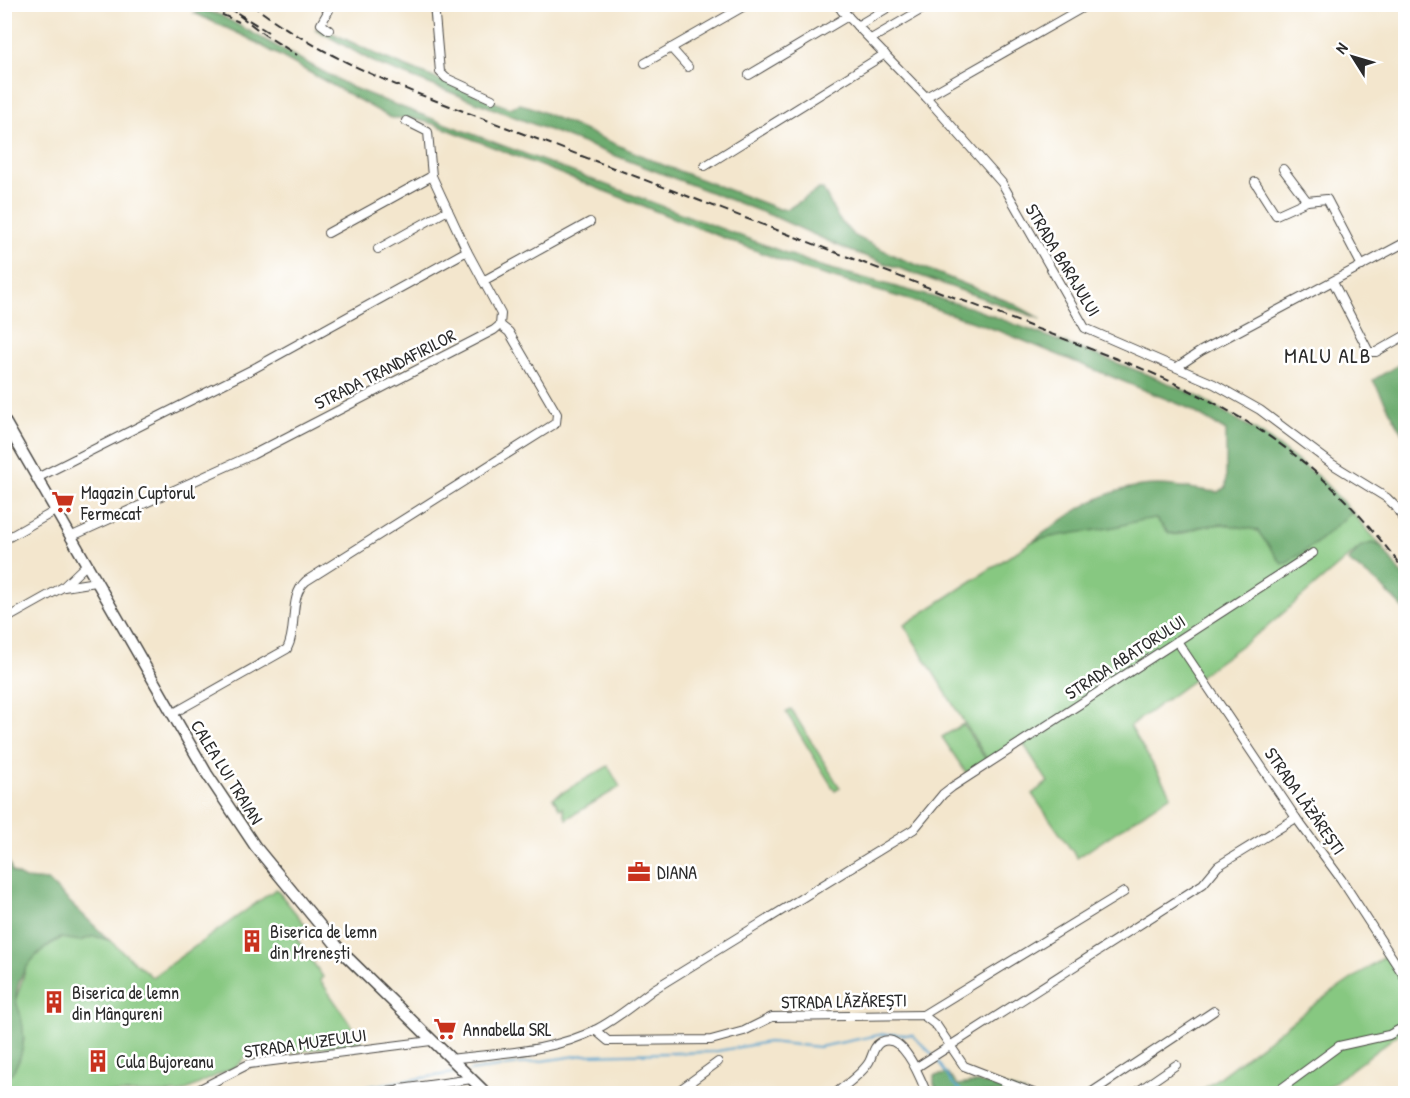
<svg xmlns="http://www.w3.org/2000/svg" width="1410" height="1098" font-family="'Patrick Hand',sans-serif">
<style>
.green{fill:#87c881;stroke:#597a56;stroke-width:1.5}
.forest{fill:#6dac6f;stroke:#4c6c4d;stroke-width:1.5}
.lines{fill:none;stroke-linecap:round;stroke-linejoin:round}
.stream{stroke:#58a4d0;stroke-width:2}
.minor-casing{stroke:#494743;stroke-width:10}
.highway-casing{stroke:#494743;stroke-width:13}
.minor{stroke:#fff;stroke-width:8}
.highway{stroke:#fff;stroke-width:10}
.rail{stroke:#2b2b2b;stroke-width:2;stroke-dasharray:9 4.5;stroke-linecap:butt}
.labels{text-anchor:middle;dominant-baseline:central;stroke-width:5;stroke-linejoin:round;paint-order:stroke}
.street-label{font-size:18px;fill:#2b2b2b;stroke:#fff}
.poi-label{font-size:18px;fill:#2b2b2b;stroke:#fff;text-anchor:start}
.quarter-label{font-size:21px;letter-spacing:1.5px;fill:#2b2b2b;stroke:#fff}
</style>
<rect width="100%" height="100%" fill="#fff"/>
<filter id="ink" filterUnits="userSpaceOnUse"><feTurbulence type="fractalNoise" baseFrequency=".0167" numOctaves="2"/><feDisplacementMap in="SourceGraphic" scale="12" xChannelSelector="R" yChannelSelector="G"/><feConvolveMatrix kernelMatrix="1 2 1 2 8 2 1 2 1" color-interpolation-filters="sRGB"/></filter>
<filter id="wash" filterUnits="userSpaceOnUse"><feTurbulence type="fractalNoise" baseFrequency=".008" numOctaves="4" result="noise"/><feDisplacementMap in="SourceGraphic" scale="24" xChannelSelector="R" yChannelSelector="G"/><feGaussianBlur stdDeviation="1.35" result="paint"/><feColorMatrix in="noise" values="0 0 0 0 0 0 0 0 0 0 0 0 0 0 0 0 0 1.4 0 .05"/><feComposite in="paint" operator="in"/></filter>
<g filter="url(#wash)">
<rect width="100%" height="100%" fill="#f3e6cd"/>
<g class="green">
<path d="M1352 512 1381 546 1372 543 1360 547 1267 627 1130 726 1171 795 1077 858 1032 794 1048 782 1021 740 988 761 904 625 1033 541 1063 534 1112 527 1143 518 1156 519C1161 523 1165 530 1170 533 1178 538 1189 530 1197 528 1215 523 1248 521 1262 535L1315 544Z"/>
<polygon points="791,709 840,788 835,791 786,712"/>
<polygon points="963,724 986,760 966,773 942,737"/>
<polygon points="608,766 620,787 566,819 563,807 560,809 553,798"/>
<polygon points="276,889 308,928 297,939 323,977 320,980 362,1041 268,1057 245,1058 237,1066 180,1093 5,1093 4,1081 19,1061 24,1039 16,999 28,962 44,948 63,937 83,940 94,936 109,940 152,977"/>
<polygon points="1387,955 1405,986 1405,1029 1320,1093 1197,1094 1318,1002"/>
</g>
<g class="forest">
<path d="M203 10 220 15 351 87 383 100 820 266 969 307 1149 375 1197 396 1262 434 1320 478 1352 512 1315 544 1287 563 1282 564 1257 530 1221 524 1199 527 1176 534 1169 533 1156 519C1141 518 1129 524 1114 527 1087 532 1060 534 1033 541 1072 512 1107 485 1158 485 1178 485 1198 490 1218 492L1226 487V431L1186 407 1002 332 916 302 803 269 434 124 410 118H391L246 37 194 13Z"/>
<polygon points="322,28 382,57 509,108 520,104 531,107 663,165 779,209 788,209 819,189 823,189 838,218 853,235 897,257 1012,303 1041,319 848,250 775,217 377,64 315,29"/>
<polygon points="1405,361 1405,438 1373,380"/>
<polygon points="1372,543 1381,546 1405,579 1405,610 1378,583 1348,561 1360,547"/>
<path d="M5 851 12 872 25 879 48 881 109 940 94 936 80 941 60 938C38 950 16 972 16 999 16 1004 20 1011 21 1017 27 1041 22 1063 5 1081Z"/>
<path d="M947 1074 958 1085C984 1080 1002 1085 1026 1093H940L934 1084V1076Z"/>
</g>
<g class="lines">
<g class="stream">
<polyline points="936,1058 952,1083 965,1094"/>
<polyline points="469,1071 584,1055 712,1052 768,1042 819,1047 884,1034 912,1035 932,1054"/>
<polyline points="321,1094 460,1072"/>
</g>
</g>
</g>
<g filter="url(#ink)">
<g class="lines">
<g class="minor-casing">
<g id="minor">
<polyline points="320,4 329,10 321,24 329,30"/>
<polyline points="434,4 440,72 446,78 492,99"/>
<polyline points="836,4 926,97 1002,183 1085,328 1214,384 1260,410 1332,464 1387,498 1396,507 1406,523"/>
<polyline points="842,11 853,4"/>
<polyline points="857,26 894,4"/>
<polyline points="871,39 931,4"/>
<polyline points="671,48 688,67"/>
<polyline points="645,63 748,4"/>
<polyline points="749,75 848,16"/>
<polyline points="926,97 1089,4"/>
<polyline points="705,166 885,54"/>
<polyline points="1283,169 1307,201"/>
<polyline points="1255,182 1276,215 1307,201 1327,199 1362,266"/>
<polyline points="328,233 432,176"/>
<polyline points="378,249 448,210"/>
<polyline points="483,281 590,222"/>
<polyline points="1333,282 1369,352 1376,352 1406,335"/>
<polyline points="1177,367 1201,351 1406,242"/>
<polyline points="37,478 251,370 467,251"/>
<polyline points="70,537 252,455 494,330 500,325 501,314 467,251 432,176 428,132 406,121"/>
<polyline points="4,540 55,511"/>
<polyline points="64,587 96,582"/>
<polyline points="4,620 63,587 86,565"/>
<polyline points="1177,641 1296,818 1341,879 1406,979"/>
<path d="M172 714 287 649C298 628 288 597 306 581L556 423 557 414 509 332 500 325"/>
<polyline points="923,1015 1124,892"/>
<polyline points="595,1030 608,1041 711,1040 744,1031 772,1017 923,1015 937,1026 964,1066 1036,1094"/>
<path d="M451 1059C499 1053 553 1052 597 1029 618 1018 635 1003 654 989L914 829 943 794 952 787 1313 553"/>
<polyline points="917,1067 1203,884 1218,866 1296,818"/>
<polyline points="190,1094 249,1064 431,1041"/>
<polyline points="371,1094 395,1091"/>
<polyline points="391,1094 401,1089 472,1079"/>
<polyline points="674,1094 718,1062"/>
<path d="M835 1094C846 1084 862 1074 869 1062 873 1055 873 1046 881 1042 903 1031 921 1080 927 1094"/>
<polyline points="1089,1094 1214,1011"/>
<polyline points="1134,1094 1176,1065"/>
<polyline points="1274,1094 1339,1046 1389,1035 1406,1026"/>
</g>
</g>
<g class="highway-casing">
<polyline id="highway" points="4,420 207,774 255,846 342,952 487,1094"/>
</g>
<use href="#minor" class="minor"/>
<use href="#highway" class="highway"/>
<g class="rail">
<polyline points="197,4 239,22"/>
<path d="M251 4C301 42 355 68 413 92L1138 367C1256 417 1330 469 1406 573"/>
<polyline points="268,32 231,9 265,35 297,55"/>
</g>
</g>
</g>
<defs>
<g id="supermarket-bare" transform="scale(1.8)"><path d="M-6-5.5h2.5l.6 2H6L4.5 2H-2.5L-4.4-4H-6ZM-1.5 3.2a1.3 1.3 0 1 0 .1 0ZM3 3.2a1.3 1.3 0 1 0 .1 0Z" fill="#c8321e" stroke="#fff" stroke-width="2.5" paint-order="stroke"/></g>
<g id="office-bare" transform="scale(1.8)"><path d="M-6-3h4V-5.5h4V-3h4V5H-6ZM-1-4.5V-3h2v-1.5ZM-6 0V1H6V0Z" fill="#c8321e" stroke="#fff" stroke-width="2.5" paint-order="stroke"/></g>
<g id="building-bare" transform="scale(1.8)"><path d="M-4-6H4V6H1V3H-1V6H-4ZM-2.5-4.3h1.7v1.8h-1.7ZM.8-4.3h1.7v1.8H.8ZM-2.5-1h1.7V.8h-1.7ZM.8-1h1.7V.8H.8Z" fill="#c8321e" stroke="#fff" stroke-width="2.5" paint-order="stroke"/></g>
</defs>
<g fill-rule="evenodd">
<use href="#supermarket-bare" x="63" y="502"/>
<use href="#office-bare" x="639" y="872"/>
<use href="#building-bare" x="252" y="941"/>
<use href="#building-bare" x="54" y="1002"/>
<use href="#supermarket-bare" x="445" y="1029"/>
<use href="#building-bare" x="98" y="1061"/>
</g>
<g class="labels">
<g class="street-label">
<text transform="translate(1063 260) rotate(59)">STRADA BARAJULUI</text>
<text transform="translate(385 369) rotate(-27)">STRADA TRANDAFIRILOR</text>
<text transform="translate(1125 657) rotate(-33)">STRADA ABATORULUI</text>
<text transform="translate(227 772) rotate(58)">CALEA LUI TRAIAN</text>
<text transform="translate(1305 801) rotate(55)">STRADA LĂZĂREȘTI</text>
<text transform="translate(844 1001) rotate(-1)">STRADA LĂZĂREȘTI</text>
<text transform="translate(305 1043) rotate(-8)">STRADA MUZEULUI</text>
</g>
<g class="poi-label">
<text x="81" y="492">Magazin Cuptorul<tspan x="81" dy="21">Fermecat</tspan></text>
<text x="657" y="872">DIANA</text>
<text x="270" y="931">Biserica de lemn<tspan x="270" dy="21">din Mrenești</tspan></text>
<text x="72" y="992">Biserica de lemn<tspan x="72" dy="21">din Mângureni</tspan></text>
<text x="463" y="1029">Annabella SRL</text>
<text x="116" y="1061">Cula Bujoreanu</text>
</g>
<g class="quarter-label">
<text x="1328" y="355">MALU ALB</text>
</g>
</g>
<rect width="1410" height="1098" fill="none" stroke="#fff" stroke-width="24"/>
<g transform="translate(1353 57) rotate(307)" stroke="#ffffff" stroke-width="4.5" paint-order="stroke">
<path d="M0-4.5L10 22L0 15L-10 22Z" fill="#2b2b2b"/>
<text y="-9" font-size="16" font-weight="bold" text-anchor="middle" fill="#2b2b2b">N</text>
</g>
</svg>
